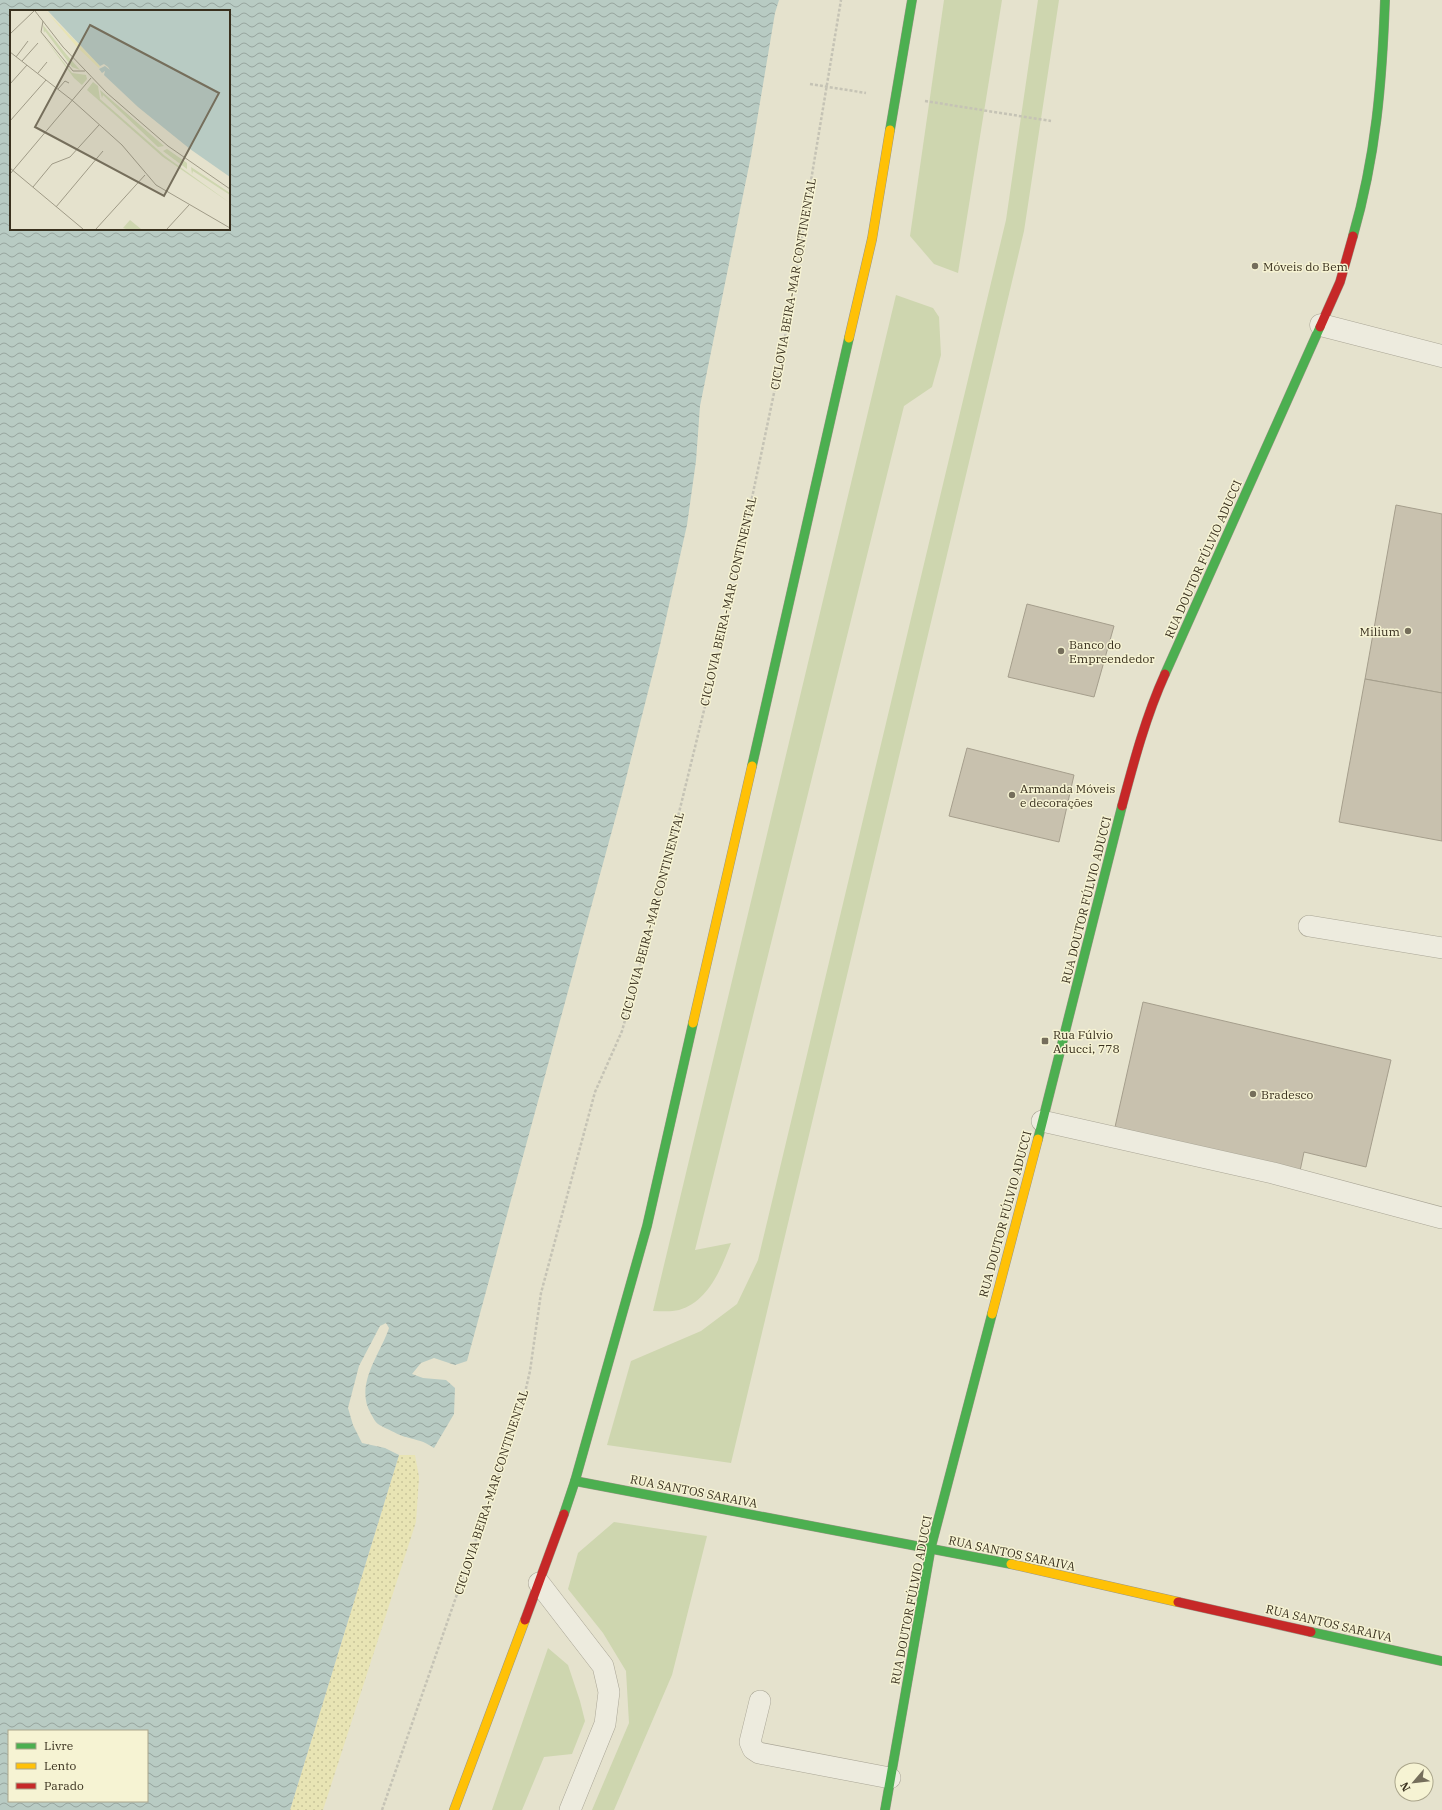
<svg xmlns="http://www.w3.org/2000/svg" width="1442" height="1810" font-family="'IBM Plex Serif',serif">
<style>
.green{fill:#ced6af}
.sand{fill:url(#sand-dots)}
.water{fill:url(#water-waves);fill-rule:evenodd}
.building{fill:#c8c1ae;stroke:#a59e8c}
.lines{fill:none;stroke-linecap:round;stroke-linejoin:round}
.lane-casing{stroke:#aaa696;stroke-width:22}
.street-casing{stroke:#aaa696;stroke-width:23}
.fast-casing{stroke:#9a9686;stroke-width:10}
.slow-casing{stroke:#9a9686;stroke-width:10}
.jam-casing{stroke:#9a9686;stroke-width:10}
.path{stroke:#c5c3b5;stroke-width:2.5;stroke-dasharray:3 2;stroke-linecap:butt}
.lane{stroke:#edebde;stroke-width:21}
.street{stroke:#edebde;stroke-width:22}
.fast{stroke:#4caf50;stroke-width:9}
.slow{stroke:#ffc107;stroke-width:9}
.jam{stroke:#c62828;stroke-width:9}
.poi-dot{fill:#756e5b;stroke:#f6f3d3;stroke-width:1.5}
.labels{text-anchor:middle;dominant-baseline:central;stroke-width:3;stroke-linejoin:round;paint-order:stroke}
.poi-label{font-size:12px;fill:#39301e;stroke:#f6f3d3;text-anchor:start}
.street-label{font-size:12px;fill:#39301e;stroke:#f6f3d3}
.inset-road{fill:none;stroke:#a09b87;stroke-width:1}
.view{fill:#756e5b;fill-opacity:0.15;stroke:#756e5b;stroke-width:2}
.inset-edge{fill:none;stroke:#39301e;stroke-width:2}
</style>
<defs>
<pattern id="sand-dots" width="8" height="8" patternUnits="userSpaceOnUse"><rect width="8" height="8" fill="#e8e4b4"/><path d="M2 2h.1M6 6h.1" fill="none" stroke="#c8c49a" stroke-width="1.8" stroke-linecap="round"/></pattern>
<pattern id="water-waves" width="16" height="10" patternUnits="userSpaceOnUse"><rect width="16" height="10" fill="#b8cbc3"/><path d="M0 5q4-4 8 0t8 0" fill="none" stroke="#97a59e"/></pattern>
</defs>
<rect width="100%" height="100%" fill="#e5e2cd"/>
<g class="green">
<polygon points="944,0 1002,0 958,273 934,264 910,236"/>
<polygon points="1038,0 1059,0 1024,231 731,1463 607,1445 631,1361 701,1331 737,1304 758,1260 1006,220"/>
<path d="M896 295 933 308 939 317 941 355 932 387 904 406 695 1250 731 1243C721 1269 708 1302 679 1310 671 1312 661 1311 653 1311Z"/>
<polygon points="614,1522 707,1536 672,1675 614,1810 592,1810 629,1723 626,1671 603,1633 568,1589 578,1553"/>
<polygon points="548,1648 568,1665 580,1701 585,1721 572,1754 544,1757 522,1810 492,1810"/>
</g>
<polygon class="sand" points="399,1455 415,1455 419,1477 416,1522 323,1810 290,1810"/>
<path class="water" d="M0 0H779L775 13 751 156 700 406 696 461 687 525 660 645 622 794 467 1361 455 1365 434 1358 421 1363 412 1374 423 1378 446 1380 455 1388 454 1414 434 1448C422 1440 419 1441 406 1437 403 1437 381 1426 378 1424 375 1422 373 1417 371 1414 354 1385 380 1355 389 1328L386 1323 380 1326 359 1366 348 1408 353 1425 362 1443 385 1448 399 1455 290 1810H0ZM11 11H229V229H11ZM9 1731H147V1801H9Z"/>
<g class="building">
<polygon points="1396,505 1442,514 1442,693 1365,679"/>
<polygon points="1027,604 1114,626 1094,697 1008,677"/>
<polygon points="1365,679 1442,693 1442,841 1339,822"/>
<polygon points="967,748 1074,775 1059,842 949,816"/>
<polygon points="1143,1002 1391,1060 1366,1167 1304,1152 1300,1171 1115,1127"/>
</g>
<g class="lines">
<g class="lane-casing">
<g id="lane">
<polyline points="1309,926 1442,948"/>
<polyline points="1042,1121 1273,1173 1442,1218"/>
<polyline points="539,1583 603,1666 609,1692 605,1724 570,1810"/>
<polyline points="760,1701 750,1742 753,1749 759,1753 890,1778"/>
</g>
</g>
<g class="street-casing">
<polyline id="street" points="1321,325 1442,356"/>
</g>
<g class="fast-casing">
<g id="fast">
<polyline points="890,130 912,0"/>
<path d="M1353 236C1376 156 1382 83 1385 0"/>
<polyline points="1165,674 1320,327"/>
<polyline points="752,766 849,338"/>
<polyline points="1038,1139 1122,806"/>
<polyline points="575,1481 1011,1564"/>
<polyline points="564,1514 575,1481 647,1226 693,1023"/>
<polyline points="1311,1632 1442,1661"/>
<polyline points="885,1810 931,1547 992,1314"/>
</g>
</g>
<g class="slow-casing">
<g id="slow">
<polyline points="849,338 872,239 890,130"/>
<polyline points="693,1023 752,766"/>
<polyline points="992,1314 1038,1139"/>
<polyline points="1011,1564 1178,1602"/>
<polyline points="454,1810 525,1620"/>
</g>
</g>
<g class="jam-casing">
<g id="jam">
<polyline points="1320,327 1340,282 1353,236"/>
<path d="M1122 806C1134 761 1146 716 1165 674"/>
<polyline points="1178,1602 1311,1632"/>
<polyline points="525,1620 564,1514"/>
</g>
</g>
<g class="path">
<polyline points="810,84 866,93"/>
<polyline points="925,101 1051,121"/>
<polyline points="382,1810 521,1410 530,1371 541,1293 595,1092 622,1031 654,915 728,612 782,355 841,0"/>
</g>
<use href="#lane" class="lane"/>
<use href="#street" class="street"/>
<use href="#fast" class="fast"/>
<use href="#slow" class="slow"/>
<use href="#jam" class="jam"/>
</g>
<g class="poi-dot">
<circle cx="1255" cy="266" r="4"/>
<circle cx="1408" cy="631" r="4"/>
<circle cx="1061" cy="651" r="4"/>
<circle cx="1012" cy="795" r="4"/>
<rect x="1041" y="1037" width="8" height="8" rx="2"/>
<circle cx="1253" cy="1094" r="4"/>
</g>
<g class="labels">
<g class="poi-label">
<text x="1263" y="266">Móveis do Bem</text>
<text x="1400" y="631" text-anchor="end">Milium</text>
<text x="1069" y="644">Banco do<tspan x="1069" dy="14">Empreendedor</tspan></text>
<text x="1020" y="788">Armanda Móveis<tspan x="1020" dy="14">e decorações</tspan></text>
<text x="1053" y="1034">Rua Fúlvio<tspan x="1053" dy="14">Aducci, 778</tspan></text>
<text x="1261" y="1094">Bradesco</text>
</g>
<g class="street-label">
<text transform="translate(793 284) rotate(-80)">CICLOVIA BEIRA-MAR CONTINENTAL</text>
<text transform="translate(1203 559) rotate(-66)">RUA DOUTOR FÚLVIO ADUCCI</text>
<text transform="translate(728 601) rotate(-77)">CICLOVIA BEIRA-MAR CONTINENTAL</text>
<text transform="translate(1086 900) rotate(-76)">RUA DOUTOR FÚLVIO ADUCCI</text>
<text transform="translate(652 916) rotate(-75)">CICLOVIA BEIRA-MAR CONTINENTAL</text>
<text transform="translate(1005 1214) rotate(-75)">RUA DOUTOR FÚLVIO ADUCCI</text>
<text transform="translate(694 1491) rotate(11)">RUA SANTOS SARAIVA</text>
<text transform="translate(491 1492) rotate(-72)">CICLOVIA BEIRA-MAR CONTINENTAL</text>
<text transform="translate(1012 1553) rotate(12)">RUA SANTOS SARAIVA</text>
<text transform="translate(911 1600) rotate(-79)">RUA DOUTOR FÚLVIO ADUCCI</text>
<text transform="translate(1329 1623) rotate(13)">RUA SANTOS SARAIVA</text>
</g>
</g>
<g transform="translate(10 10)">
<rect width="220" height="220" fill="#e5e2cd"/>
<path d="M33 15 56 44 70 60 62 57 35 21 34 23ZM33 26 62 63 76 65 77 69 72 75 64 68ZM83 72 88 76 90 89 155 146 220 193 153 147 77 80ZM90 80 154 136 148 137 93 85 92 88ZM157 139 177 153V159L153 141ZM181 157 220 183V185L183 161 182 164ZM120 210 131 219H116L113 218Z" fill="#ced6af"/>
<path d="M36 1 90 56 89 58 67 37Z" fill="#e8e4b4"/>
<path d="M38 1H220V167L180 139 128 97 94 65 95 61 92 63 89 59 95 56 100 60 98 57 94 54 90 56Z" fill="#b8cbc3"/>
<path class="inset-road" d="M25 1 53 37 97 83 158 136 220 179M33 11 31 22 63 61H75M0 24 24 1M0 42 63 91 112 135 146 175 220 218M6 47 18 31M12 51 28 33M28 63 37 52M0 74 17 55M48 79 55 71 59 73M0 111 36 70M0 158 73 219M0 164 81 68M23 177 42 154 60 147 89 115M46 197 93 141M86 219 135 165M157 219 179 195"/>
<path class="view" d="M80 15 209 83 154 186 25 117Z"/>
<rect width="220" height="220" class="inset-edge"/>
</g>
<rect x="8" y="1730" width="140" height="72" fill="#f6f3d3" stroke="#aaa58b"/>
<rect x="16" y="1743" width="20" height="6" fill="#4caf50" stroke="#aaa58b"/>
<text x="44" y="1750" font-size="12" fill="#39301e">Livre</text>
<rect x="16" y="1763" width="20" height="6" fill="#ffc107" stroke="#aaa58b"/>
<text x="44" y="1770" font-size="12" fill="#39301e">Lento</text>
<rect x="16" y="1783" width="20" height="6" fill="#c62828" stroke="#aaa58b"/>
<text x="44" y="1790" font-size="12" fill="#39301e">Parado</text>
<g transform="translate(1414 1782) rotate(242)"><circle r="19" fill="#f6f3d3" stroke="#aaa58b"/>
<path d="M0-3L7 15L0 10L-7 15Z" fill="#756e5b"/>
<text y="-6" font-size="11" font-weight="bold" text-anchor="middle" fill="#39301e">N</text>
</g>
</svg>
